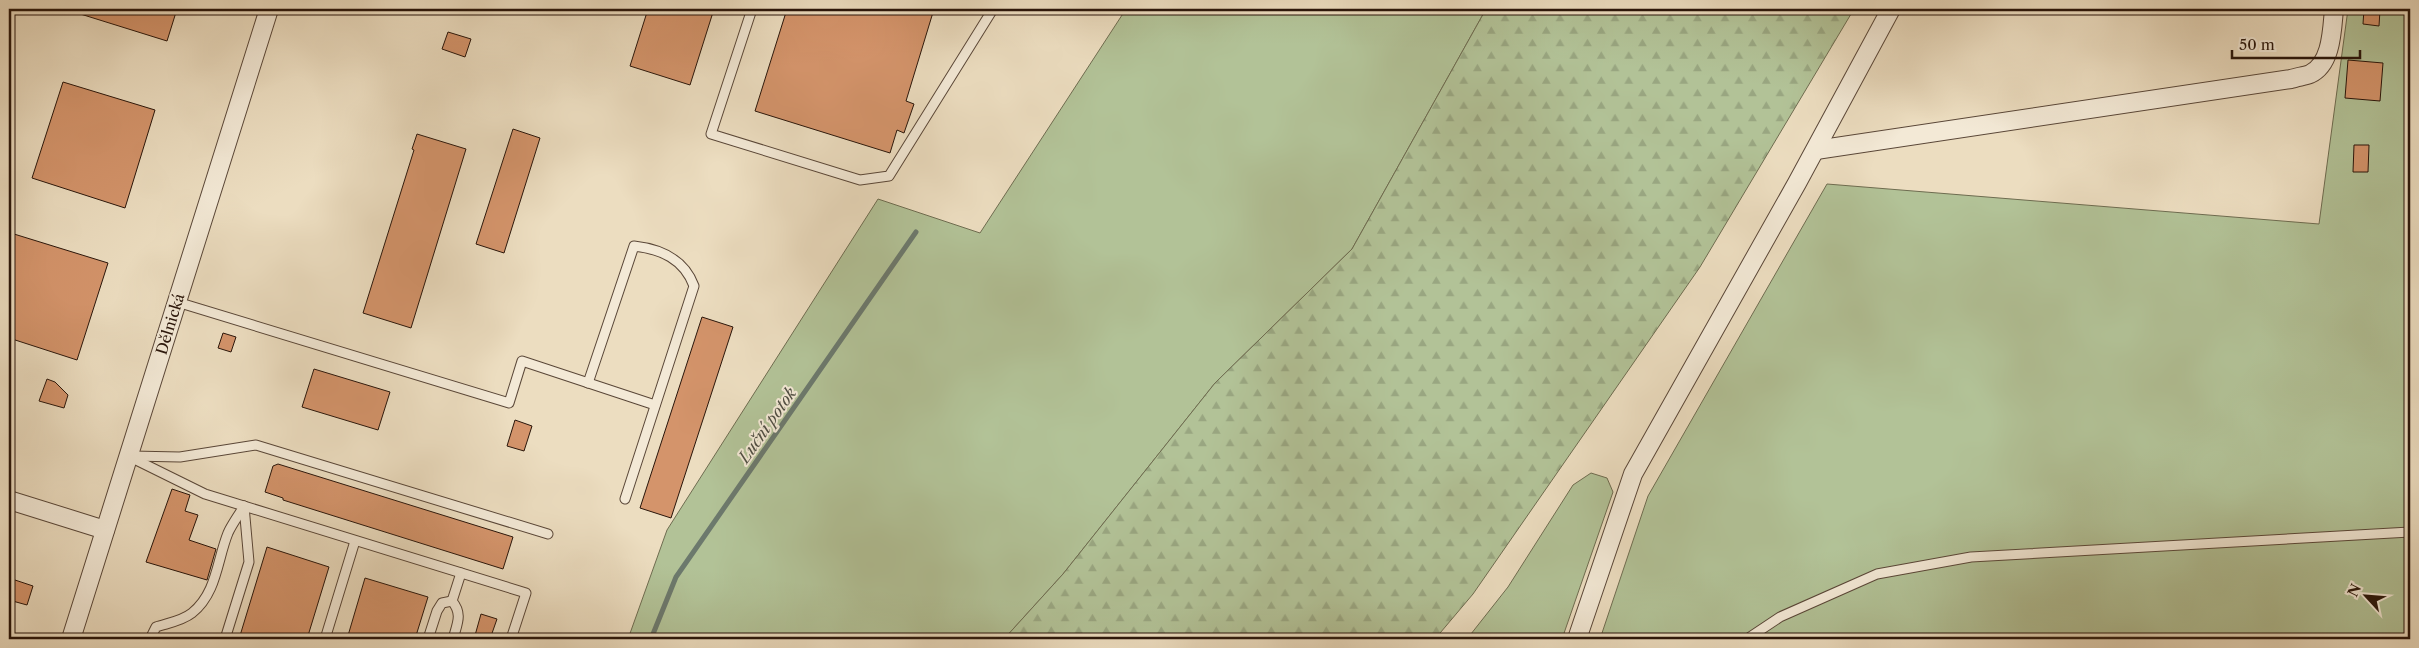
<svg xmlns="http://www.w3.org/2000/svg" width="2419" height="648" font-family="'Libre Caslon Text',serif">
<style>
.green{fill:#b2c297;stroke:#6e6c50}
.forest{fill:url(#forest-firs);stroke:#6e6c50}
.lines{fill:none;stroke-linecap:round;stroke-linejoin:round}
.stream{stroke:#6c796d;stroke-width:5}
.building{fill:#d4946b;stroke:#29150a}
.lane-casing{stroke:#5a4738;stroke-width:11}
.street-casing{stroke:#5a4738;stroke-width:20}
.lane{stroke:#f3e9d6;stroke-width:9}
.street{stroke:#f3e9d6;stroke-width:18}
.labels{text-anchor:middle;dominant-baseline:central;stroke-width:4;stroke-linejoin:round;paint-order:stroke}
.street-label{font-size:15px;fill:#29150a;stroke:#f3e9d6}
.water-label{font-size:16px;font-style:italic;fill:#504f44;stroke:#f3e9d6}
</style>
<defs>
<pattern id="forest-firs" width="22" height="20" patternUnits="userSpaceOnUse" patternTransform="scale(1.25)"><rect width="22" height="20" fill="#b2c297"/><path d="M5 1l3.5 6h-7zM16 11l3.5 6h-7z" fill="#99a681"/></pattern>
</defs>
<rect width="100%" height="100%" fill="#ecddc0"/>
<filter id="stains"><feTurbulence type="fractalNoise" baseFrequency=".004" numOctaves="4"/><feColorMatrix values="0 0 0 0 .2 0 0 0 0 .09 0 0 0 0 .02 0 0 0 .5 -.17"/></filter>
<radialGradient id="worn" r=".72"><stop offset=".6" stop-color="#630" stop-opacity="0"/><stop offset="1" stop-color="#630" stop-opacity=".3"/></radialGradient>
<g class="green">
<polygon points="1126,9 1486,9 1352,249 1215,383 1063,574 1004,639 628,639 667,530 878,199 980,233"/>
<polygon points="2348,9 2410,9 2410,639 1600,639 1648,496 1827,184 2319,224"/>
<polygon points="1591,473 1607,478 1613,492 1562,639 1467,639 1508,587 1573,485"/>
</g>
<polygon class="forest" points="1486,9 1854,9 1700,267 1473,594 1435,639 1004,639 1063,574 1215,383 1352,249"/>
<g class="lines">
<polyline class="stream" points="651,639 676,577 916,232"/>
</g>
<g class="building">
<polygon points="74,9 177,9 167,41 74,12"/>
<polygon points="648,9 714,9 690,85 630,66"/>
<polygon points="787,9 934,9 906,101 914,104 904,133 897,130 890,153 755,111"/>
<polygon points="2364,9 2380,10 2379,26 2363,24"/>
<polygon points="448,32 471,39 465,57 442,49"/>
<polygon points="2348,60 2383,63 2380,101 2345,98"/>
<polygon points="63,82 155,110 125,208 32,178"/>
<polygon points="513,129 540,138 504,253 476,244"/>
<polygon points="417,134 466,149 411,328 363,313 414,150 412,149"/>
<polygon points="2354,145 2369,145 2368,172 2353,172"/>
<polygon points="14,234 108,263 77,360 9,338 9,251"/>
<polygon points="702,317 733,327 671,518 640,508"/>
<polygon points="223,333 236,337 231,352 218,348"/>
<polygon points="314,369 390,392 378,430 302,407"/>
<polygon points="47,379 55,382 68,395 64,408 39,401"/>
<polygon points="515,420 532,426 524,451 507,446"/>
<polygon points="278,464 513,537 503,569 283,500 283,498 265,492 273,466"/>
<polygon points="172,489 190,495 185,511 198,515 189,540 216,549 207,580 146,562"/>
<polygon points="267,547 329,567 307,639 239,639"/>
<polygon points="9,578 33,586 27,605 9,600"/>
<polygon points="365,578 428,597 415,639 347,639"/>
<polygon points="481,614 497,619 490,639 474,639"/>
</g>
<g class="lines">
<g class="lane-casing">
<g id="lane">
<polyline points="752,9 711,134 860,180 889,176 993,9"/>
<polyline points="177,302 509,403 522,361 655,405"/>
<path d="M588 383 634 246C661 249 684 259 694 286L625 499"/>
<polyline points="128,456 205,494 526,593 511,639"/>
<polyline points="131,456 180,457 256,445 548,534"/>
<path d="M452 601C463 614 457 624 453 639"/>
<polyline points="452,601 461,573"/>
<path d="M150 639 156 627C168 623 182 621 192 613 217 593 217 560 228 533 232 524 239 515 244 506"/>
<polyline points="225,639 249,562 244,506"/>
<polyline points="325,639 355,541"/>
<polyline points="428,639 437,611 442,603 452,601"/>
<polyline points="1747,639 1780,617 1877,574 1971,557 2410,532"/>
</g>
</g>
<g class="street-casing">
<g id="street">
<path d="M1816 150 2291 79C2297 77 2305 76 2310 74 2332 64 2332 29 2334 9"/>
<polyline points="9,500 105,530"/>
<polyline points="71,639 269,9"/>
<polyline points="1577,639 1633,474 1797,183 1891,9"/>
</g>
</g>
<use href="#lane" class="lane"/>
<use href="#street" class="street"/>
</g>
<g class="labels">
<g class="street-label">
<text transform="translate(170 324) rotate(-73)">Dělnická</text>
</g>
<g class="water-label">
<text transform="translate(767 425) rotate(-55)">Luční potok</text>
</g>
</g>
<rect width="2419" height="648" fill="none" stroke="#ecddc0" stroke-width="30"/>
<rect x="10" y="10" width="2399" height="628" fill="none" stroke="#29150a" stroke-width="2.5"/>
<rect x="15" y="15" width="2389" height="618" fill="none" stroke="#29150a"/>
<g transform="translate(2366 596) rotate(296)" stroke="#f3e9d6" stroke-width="4" paint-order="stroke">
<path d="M0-4L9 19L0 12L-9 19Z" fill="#29150a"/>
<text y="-8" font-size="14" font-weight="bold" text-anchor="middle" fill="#29150a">N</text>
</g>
<path d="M2232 50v8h128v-8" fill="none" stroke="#29150a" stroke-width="2.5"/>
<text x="2239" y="50" font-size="15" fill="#29150a" stroke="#f3e9d6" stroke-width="4" paint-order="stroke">50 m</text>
<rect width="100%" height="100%" filter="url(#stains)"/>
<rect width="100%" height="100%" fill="url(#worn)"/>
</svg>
